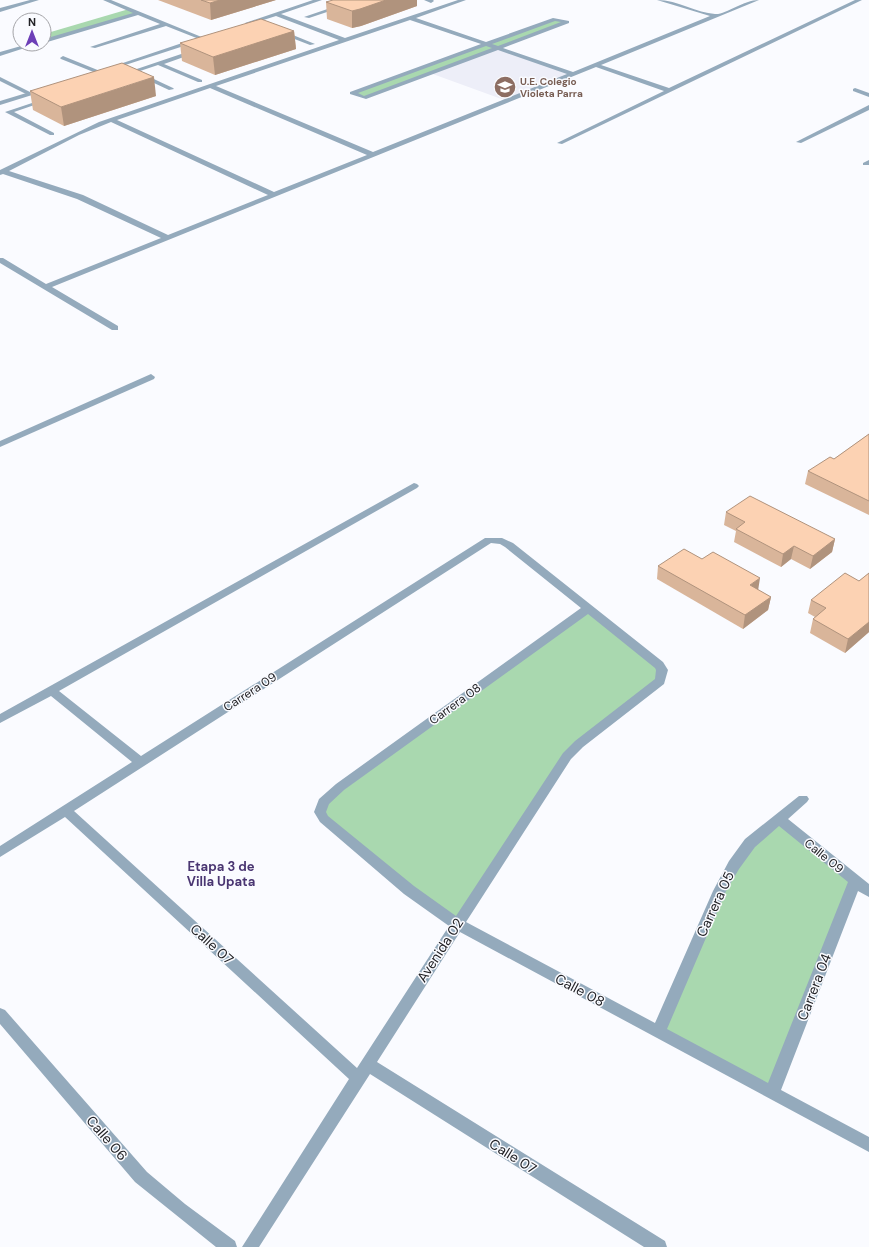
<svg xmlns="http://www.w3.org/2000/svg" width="869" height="1247" font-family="'DM Sans',sans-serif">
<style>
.built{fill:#edeef8}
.green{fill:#a9d8af}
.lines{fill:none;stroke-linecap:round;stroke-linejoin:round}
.service{fill:#94aabc;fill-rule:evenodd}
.minor{fill:#94aabc;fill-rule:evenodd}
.wall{fill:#d9b59a}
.shaded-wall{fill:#b0937d}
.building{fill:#fcd2b3;stroke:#b0937d}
.labels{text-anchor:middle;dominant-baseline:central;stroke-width:3;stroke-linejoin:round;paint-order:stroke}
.far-education-label{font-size:10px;font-weight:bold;fill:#785e54;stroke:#fafbff;text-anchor:start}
.street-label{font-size:12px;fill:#222226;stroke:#fafbff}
.neighbourhood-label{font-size:13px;font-weight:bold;fill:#4a3672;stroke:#fafbff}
.near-street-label{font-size:14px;fill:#222226;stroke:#fafbff}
</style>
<rect width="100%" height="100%" fill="#fafbff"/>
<polygon class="built" points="498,48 573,74 507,101 430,73"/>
<g class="green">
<polygon points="129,9 138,13 44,41 44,34"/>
<polygon points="555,19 567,22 364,98 352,93"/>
<polygon points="588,609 659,665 662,675 579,744 457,924 324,819 320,807"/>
<polygon points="779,819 855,881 772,1093 658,1032 734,865"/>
</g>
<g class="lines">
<g class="service">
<polygon points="354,0 363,0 309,18 304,17"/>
<polygon points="424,0 433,0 434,1 431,3"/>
<polygon points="279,31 283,31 315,44 310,45 279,33"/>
<polygon points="196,49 199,51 198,52 164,64 202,80 202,82 198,82 158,65 125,76 122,74"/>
<polygon points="63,56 100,71 101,72 96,73 61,59 60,58"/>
<polygon points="141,73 173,88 174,89 169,90 139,76 138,75"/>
<polygon points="0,77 32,93 33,94 28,95 0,81"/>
<polygon points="44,99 49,100 14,112 54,133 54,135 50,135 5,112"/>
</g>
<g class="minor">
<polygon points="30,0 39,0 0,12 0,8"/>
<polygon points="103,0 111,0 204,38 199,39 166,26 95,48 90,47 160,24 138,15 44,43 44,39 133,13"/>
<path d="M313 0H322L281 14 345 38 458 0H466L416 18 486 42 553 18 569 21V23L503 48 573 72 710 16 657 0C678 0 697 13 715 14 726 15 743 0 759 0L601 65 669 88 855 0H862L562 144 557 143 664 91 596 67 52 287 118 326V330H112L0 263V258H3L46 284 161 238 77 199 3 174 0 175V170L99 122 339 40 276 16 248 25 245 23ZM410 20 481 44 350 92V94L366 99 498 50 567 74 373 152 216 86ZM555 21 561 22 498 46 492 44ZM486 46 492 48 364 96 358 93ZM210 88 367 155 274 192 117 120ZM111 122 268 195 168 235 83 195 9 171 79 135Z"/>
<polygon points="194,39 196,40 196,42 113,69 108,68"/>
<polygon points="28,44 37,44 0,56 0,52"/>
<polygon points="43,88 46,90 45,91 0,105 0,101"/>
<polygon points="855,88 869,93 869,97 853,91 853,89"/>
<polygon points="869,105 869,110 801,143 796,142"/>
<polygon points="869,160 869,165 863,165 863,163"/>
<polygon points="151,374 155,377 154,379 0,447 0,441"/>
<path d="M414 483 417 484 419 486 417 488 59 691 141 756 485 538H502L513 543 663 662 668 670 664 684 583 747 571 759 466 922 655 1023 713 891 729 861 745 839 799 796H807L809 799 807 802 788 819 869 884V897L858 891 781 1090 869 1137V1152L460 932 377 1062 665 1241 667 1247H644L370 1074 259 1247H242L349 1079 65 817 0 857V846L132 762 51 696 0 723V714ZM491 543 500 544 505 547 581 608 336 784 319 799 314 812 320 822 404 894 449 926 357 1068 74 811ZM588 614 655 668 656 670 655 679 575 741 563 753 456 916 414 886 328 816 326 812 329 804 344 790ZM779 826 848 882 768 1083 667 1029 726 891 739 869 755 847Z"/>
<polygon points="0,1008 5,1010 147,1172 185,1204 235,1241 237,1247 216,1247 135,1182 0,1024"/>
</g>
</g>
<g class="wall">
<polygon points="158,0 276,0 211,20"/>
<polygon points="333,0 417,0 417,6 361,26 352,28 327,19 326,2"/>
<polygon points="294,31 296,49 215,75 182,61 180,43"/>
<polygon points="30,91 156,96 64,126 33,110"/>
<polygon points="869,434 869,515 805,484 808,471 834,459"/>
<polygon points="726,512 835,539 832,552 810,569 791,559 781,567 734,542 736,531 724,525"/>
<polygon points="702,559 771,597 768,610 743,629 657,579 658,566"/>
<polygon points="869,573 869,632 845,653 810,633 813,619 815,617 808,613 811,600 859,581"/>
</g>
<g class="shaded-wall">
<polygon points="220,0 276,0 211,20 210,3"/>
<polygon points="386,0 417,0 417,6 361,26 352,28 352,11"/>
<polygon points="294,31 296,49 215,75 213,57"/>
<polygon points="154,77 156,96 64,126 61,107"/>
<polygon points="835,539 832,552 810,569 813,556"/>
<polygon points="794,546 791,559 781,567 783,554"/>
<polygon points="760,578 758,591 750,585"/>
<polygon points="771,597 768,610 743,629 745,615"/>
<polygon points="869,622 869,632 845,653 848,639"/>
</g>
<g class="building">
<polygon points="201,0 220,0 210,3"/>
<polygon points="333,0 386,0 360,9 352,11 326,2"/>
<polygon points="261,19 294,31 213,57 180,43"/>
<polygon points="122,63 154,77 61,107 30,91"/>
<polygon points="869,434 869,501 808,471 830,457 834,459"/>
<polygon points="750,496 835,539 813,556 794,546 783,554 736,529 745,522 726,512"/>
<polygon points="684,549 702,559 713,552 760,578 750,585 771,597 745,615 658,566"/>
<polygon points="845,573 859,581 869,573 869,622 848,639 813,619 826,608 811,600"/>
</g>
<defs>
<g id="school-disc" transform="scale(1.15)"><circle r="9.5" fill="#8d6e63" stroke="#fafbff"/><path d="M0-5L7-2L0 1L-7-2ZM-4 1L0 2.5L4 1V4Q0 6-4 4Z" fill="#fff"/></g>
</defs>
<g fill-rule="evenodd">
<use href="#school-disc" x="505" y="87"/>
</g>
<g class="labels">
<g class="far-education-label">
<text x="520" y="81">U.E. Colegio<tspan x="520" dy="12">Violeta Parra</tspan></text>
</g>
<g class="street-label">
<text transform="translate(250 692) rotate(-33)">Carrera 09</text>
<text transform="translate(455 704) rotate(-36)">Carrera 08</text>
<text transform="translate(824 856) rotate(39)">Calle 09</text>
</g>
<g class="neighbourhood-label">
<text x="221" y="866">Etapa 3 de<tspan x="221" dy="15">Villa Upata</tspan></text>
</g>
<g class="near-street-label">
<text transform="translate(715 904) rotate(-65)">Carrera 05</text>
<text transform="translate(212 944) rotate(42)">Calle 07</text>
<text transform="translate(440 950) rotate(-57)">Avenida 02</text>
<text transform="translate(814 987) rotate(-69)">Carrera 04</text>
<text transform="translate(580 990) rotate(28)">Calle 08</text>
<text transform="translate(107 1138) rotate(49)">Calle 06</text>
<text transform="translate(513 1156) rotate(32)">Calle 07</text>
</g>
</g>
<g transform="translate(32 32)"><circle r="19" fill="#fafbff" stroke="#a4a4a8"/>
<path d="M0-3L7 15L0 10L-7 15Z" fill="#6d3fb7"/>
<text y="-6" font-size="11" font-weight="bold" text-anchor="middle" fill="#222226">N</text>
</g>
</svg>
